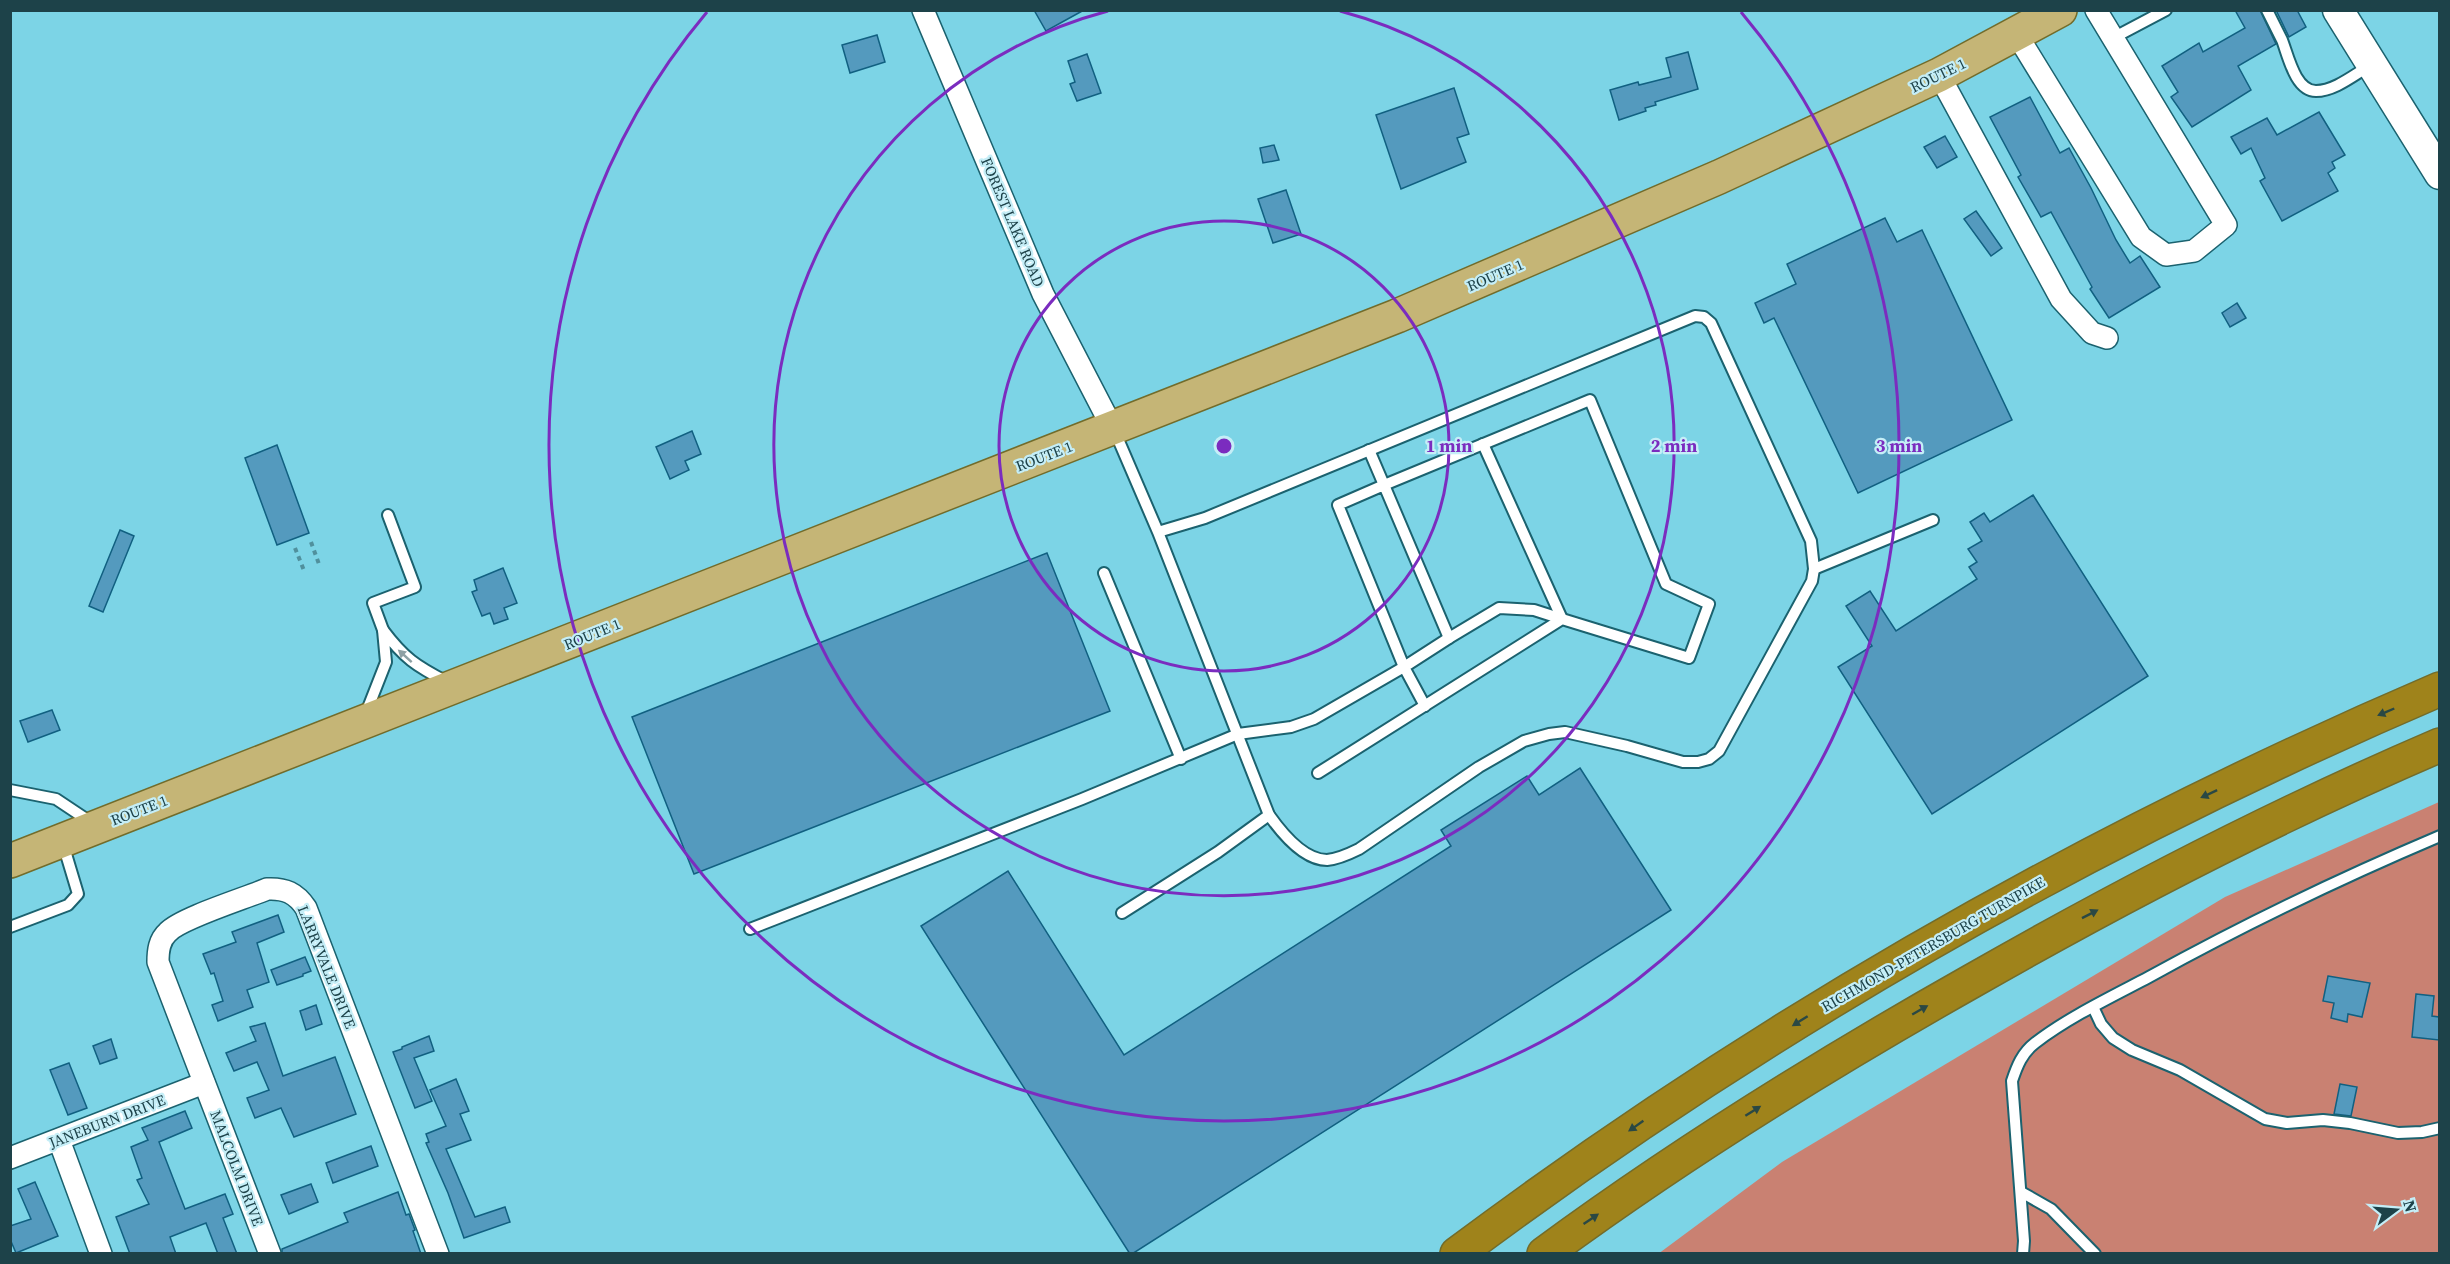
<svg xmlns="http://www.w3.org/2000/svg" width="2450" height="1264" font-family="'Source Serif 4',serif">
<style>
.forest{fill:#c98172}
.building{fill:#549abe;stroke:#116081;stroke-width:1.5}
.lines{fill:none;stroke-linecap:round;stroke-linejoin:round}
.lane-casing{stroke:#1b626f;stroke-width:14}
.street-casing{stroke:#1b626f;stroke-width:24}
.secondary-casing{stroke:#1b626f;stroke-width:33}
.primary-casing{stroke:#726c2b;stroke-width:36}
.highway-casing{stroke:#726c2b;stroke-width:36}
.path{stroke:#50909d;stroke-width:4;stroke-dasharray:4.5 4.5;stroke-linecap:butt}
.lane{stroke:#fff;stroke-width:10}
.street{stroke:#fff;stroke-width:21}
.secondary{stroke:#fff;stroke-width:30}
.primary{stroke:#c5b576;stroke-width:33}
.highway{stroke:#9f831b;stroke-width:33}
.oneway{fill:#8ea0a4}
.oneway2{fill:#2a4844}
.ring{fill:none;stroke:#7b2cbf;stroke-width:3}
.labels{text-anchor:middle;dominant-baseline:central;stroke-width:4.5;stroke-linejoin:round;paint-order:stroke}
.street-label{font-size:15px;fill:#1d4249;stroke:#c5eef7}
.centre{fill:#7b2cbf;stroke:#c5eef7;stroke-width:3}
.ring-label{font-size:18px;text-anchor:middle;font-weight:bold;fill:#7b2cbf;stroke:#c5eef7;stroke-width:4.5;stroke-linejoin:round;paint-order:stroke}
</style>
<rect width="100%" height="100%" fill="#7cd4e6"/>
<polygon class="forest" points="2439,802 2439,1253 1658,1254 1782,1162 2225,897"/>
<g class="building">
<polygon points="1034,10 1084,10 1046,31"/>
<polygon points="2235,10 2260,10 2276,44 2238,66 2251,90 2192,127 2171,97 2178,92 2162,66 2199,43 2203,52 2245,28"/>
<polygon points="2276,10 2297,10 2306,27 2289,37"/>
<polygon points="877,35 885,62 850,73 842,45"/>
<polygon points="1688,52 1698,89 1655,102 1656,105 1645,108 1646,111 1619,120 1610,90 1638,82 1639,85 1671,77 1666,58"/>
<polygon points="1087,54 1101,93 1077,101 1070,84 1075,82 1068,61"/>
<polygon points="1454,88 1469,134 1457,138 1466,162 1401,189 1376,115"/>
<polygon points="2030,97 2060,153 2069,148 2091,188 2116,240 2130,263 2140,256 2160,287 2109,318 2090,289 2092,287 2051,212 2041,217 2018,177 2021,175 1990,117"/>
<polygon points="2319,112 2345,155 2332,162 2335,168 2328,173 2338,191 2282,221 2260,181 2265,178 2251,148 2241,154 2231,137 2267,118 2277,135"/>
<polygon points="1945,136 1957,157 1937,168 1924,147"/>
<polygon points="1274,145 1279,160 1263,163 1260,148"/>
<polygon points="1286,190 1301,234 1273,243 1258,199"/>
<polygon points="1976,211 2002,248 1991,256 1964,219"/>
<polygon points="1885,218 1897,242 1922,230 2012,420 1858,493 1774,318 1764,323 1755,303 1796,284 1787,264"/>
<polygon points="2237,303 2246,318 2230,327 2222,313"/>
<polygon points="692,431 701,454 685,461 689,470 670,479 656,447"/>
<polygon points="277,445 309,533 277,545 245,458"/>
<polygon points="2033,495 2148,676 1932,814 1838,667 1872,646 1846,606 1870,591 1896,631 1977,579 1969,567 1977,562 1968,549 1982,541 1970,522 1984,513 1990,522"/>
<polygon points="120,530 134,536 103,612 89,606"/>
<polygon points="1047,553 1110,711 694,874 632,717"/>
<polygon points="503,568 517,603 504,608 508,619 494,624 490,613 482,616 472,592 477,590 474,580"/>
<polygon points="52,710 60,730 28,742 20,721"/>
<polygon points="1580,768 1671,910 1132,1254 1130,1254 921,926 1008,871 1124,1055 1451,846 1441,830 1527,776 1539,795"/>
<polygon points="278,915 284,932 257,943 269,982 247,990 253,1007 218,1021 212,1005 223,1001 214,973 211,974 203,954 236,942 232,932"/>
<polygon points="305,957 311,971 303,974 303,976 277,985 271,970"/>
<polygon points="2328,976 2370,983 2362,1017 2348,1014 2347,1022 2331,1018 2334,1003 2323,1001"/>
<polygon points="2416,994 2434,996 2432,1016 2439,1017 2439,1040 2412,1037"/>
<polygon points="316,1005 322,1024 306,1030 300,1011"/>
<polygon points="265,1023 283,1076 335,1057 356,1114 294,1137 281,1108 255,1118 247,1098 269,1090 257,1062 234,1071 226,1053 256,1041 250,1027"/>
<polygon points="429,1036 434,1051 414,1058 432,1101 415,1108 393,1052 402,1049 402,1047"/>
<polygon points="111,1039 117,1058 100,1064 93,1046"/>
<polygon points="69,1063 87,1108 68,1115 50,1070"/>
<polygon points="456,1079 469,1111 460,1114 471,1140 446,1149 475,1217 505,1207 510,1222 464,1238 448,1193 426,1143 429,1142 426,1134 446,1126 430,1090"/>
<polygon points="2340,1084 2357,1087 2351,1116 2334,1114"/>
<polygon points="185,1111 192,1128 159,1142 185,1209 225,1194 233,1214 223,1218 237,1254 218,1254 206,1223 170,1237 176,1254 130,1254 116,1217 149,1204 137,1180 142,1178 131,1147 148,1140 142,1128"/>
<polygon points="371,1146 378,1166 333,1183 326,1163"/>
<polygon points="35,1182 58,1236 16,1253 10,1239 10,1226 31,1219 18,1189"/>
<polygon points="311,1184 318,1202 289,1214 281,1195"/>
<polygon points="398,1192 406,1215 409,1214 415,1230 413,1231 421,1254 282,1254 282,1249 348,1222 344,1213"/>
</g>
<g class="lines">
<g class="lane-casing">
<g id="lane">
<path d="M2267 10C2272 20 2277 30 2282 40 2288 55 2295 91 2316 91 2335 91 2355 74 2371 65"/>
<polyline points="2113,38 2166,10"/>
<path d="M1115 432 1158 532 1269 815C1281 832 1303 860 1327 860 1338 859 1349 854 1359 849L1479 767 1524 741 1549 734 1565 732 1627 746 1683 762H1698L1709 759 1719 751 1812 581 1814 569 1811 541 1711 323 1704 317 1695 316 1205 518 1158 532"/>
<polyline points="1483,444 1562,619"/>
<polyline points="1814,569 1933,520"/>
<polyline points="1104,573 1181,759"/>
<polyline points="383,630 373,603 415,587 388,515"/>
<polyline points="1425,706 1404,667 1449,638"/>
<path d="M366 713 386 662 383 630C404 658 416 666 447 682"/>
<polyline points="1318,773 1562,619 1689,658 1709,604 1666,584 1590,400 1384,485 1369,450"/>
<polyline points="10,790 56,799 92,823"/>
<polyline points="1122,913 1218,852 1269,815"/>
<polyline points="10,927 68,905 78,894 63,844"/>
<polyline points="750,929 1082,799 1238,734 1291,727 1314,719 1404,667 1338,505 1384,485 1449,638 1499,608 1534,610 1562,619"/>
<polyline points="2093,1007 2101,1024 2113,1038 2132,1050 2180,1070 2265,1119 2287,1123 2323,1120 2350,1123 2398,1133 2422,1132 2440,1128"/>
<polyline points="2021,1192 2051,1209 2095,1254"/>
<path d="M2023 1254 2024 1241 2012 1081C2017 1066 2022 1053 2035 1043 2069 1017 2111 997 2149 977 2243 925 2341 878 2440 836"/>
</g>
</g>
<g class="street-casing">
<g id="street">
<polyline points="923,10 1043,294 1113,429"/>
<polyline points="2017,35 2141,237 2166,255 2194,251 2226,225 2096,10"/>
<polyline points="1939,75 2061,299 2092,333 2107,338"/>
<polyline points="59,1140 101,1254"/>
<polyline points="10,1158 204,1083"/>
<path d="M270 1254 158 962C158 951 159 940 168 932 181 918 246 898 267 889 285 888 296 893 306 908L438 1254"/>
</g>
</g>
<g class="secondary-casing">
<polyline id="secondary" points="2338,10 2440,174"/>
</g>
<g class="primary-casing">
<polyline id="primary" points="10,861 1397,316 1719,177 1939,75 2060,10"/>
</g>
<g class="highway-casing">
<g id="highway">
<path d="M1457 1254C1760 1027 2092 838 2440 689"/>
<path d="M1544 1254C1681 1153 1825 1064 1972 981 2124 894 2279 814 2440 745"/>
</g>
</g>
<g class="path">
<polyline points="311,542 320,567"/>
<polyline points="295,548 305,573"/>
</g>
<use href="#lane" class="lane"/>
<use href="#street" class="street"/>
<use href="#secondary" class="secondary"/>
<use href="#primary" class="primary"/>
<use href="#highway" class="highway"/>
</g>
<defs><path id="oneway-solid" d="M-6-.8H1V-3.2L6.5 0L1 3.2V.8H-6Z" transform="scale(1.5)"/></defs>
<use class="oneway" href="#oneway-solid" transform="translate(405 656) rotate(-138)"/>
<g class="oneway2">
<use href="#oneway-solid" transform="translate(2386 712) rotate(157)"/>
<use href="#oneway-solid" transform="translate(2209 794) rotate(155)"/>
<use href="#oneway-solid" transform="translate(2090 914) rotate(-27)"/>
<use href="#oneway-solid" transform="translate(1920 1010) rotate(-30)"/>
<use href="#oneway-solid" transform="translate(1800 1021) rotate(148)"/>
<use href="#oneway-solid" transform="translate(1753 1111) rotate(-32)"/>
<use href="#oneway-solid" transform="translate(1636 1126) rotate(145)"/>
<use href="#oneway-solid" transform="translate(1591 1219) rotate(-34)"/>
</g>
<g class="ring">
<circle cx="1224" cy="446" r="225"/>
<path d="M1340 11A450 450 0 1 1 1108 11"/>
<path d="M1741 12A675 675 0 1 1 707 12"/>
</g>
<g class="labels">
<g class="street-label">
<text transform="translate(1938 75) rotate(-26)">ROUTE 1</text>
<text transform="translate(1013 222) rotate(67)">FOREST LAKE ROAD</text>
<text transform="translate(1495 275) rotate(-23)">ROUTE 1</text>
<text transform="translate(1044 456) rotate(-21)">ROUTE 1</text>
<text transform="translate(592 634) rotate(-22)">ROUTE 1</text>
<text transform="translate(139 810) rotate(-21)">ROUTE 1</text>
<text transform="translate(1933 944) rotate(-30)">RICHMOND-PETERSBURG TURNPIKE</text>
<text transform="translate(327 967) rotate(68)">LARRYVALE DRIVE</text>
<text transform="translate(107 1121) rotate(-21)">JANEBURN DRIVE</text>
<text transform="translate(237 1168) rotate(69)">MALCOLM DRIVE</text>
</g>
</g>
<circle cx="1224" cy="446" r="9" class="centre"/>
<g class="ring-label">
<text x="1449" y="452">1 min</text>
<text x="1674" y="452">2 min</text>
<text x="1899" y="452">3 min</text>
</g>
<rect width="2450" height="1264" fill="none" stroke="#1d4249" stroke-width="24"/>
<g transform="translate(2396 1210) rotate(74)" stroke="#c5eef7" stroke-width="4.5" paint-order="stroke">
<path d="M0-4.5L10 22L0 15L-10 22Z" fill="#1d4249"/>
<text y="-9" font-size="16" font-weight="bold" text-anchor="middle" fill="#1d4249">N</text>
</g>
</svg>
